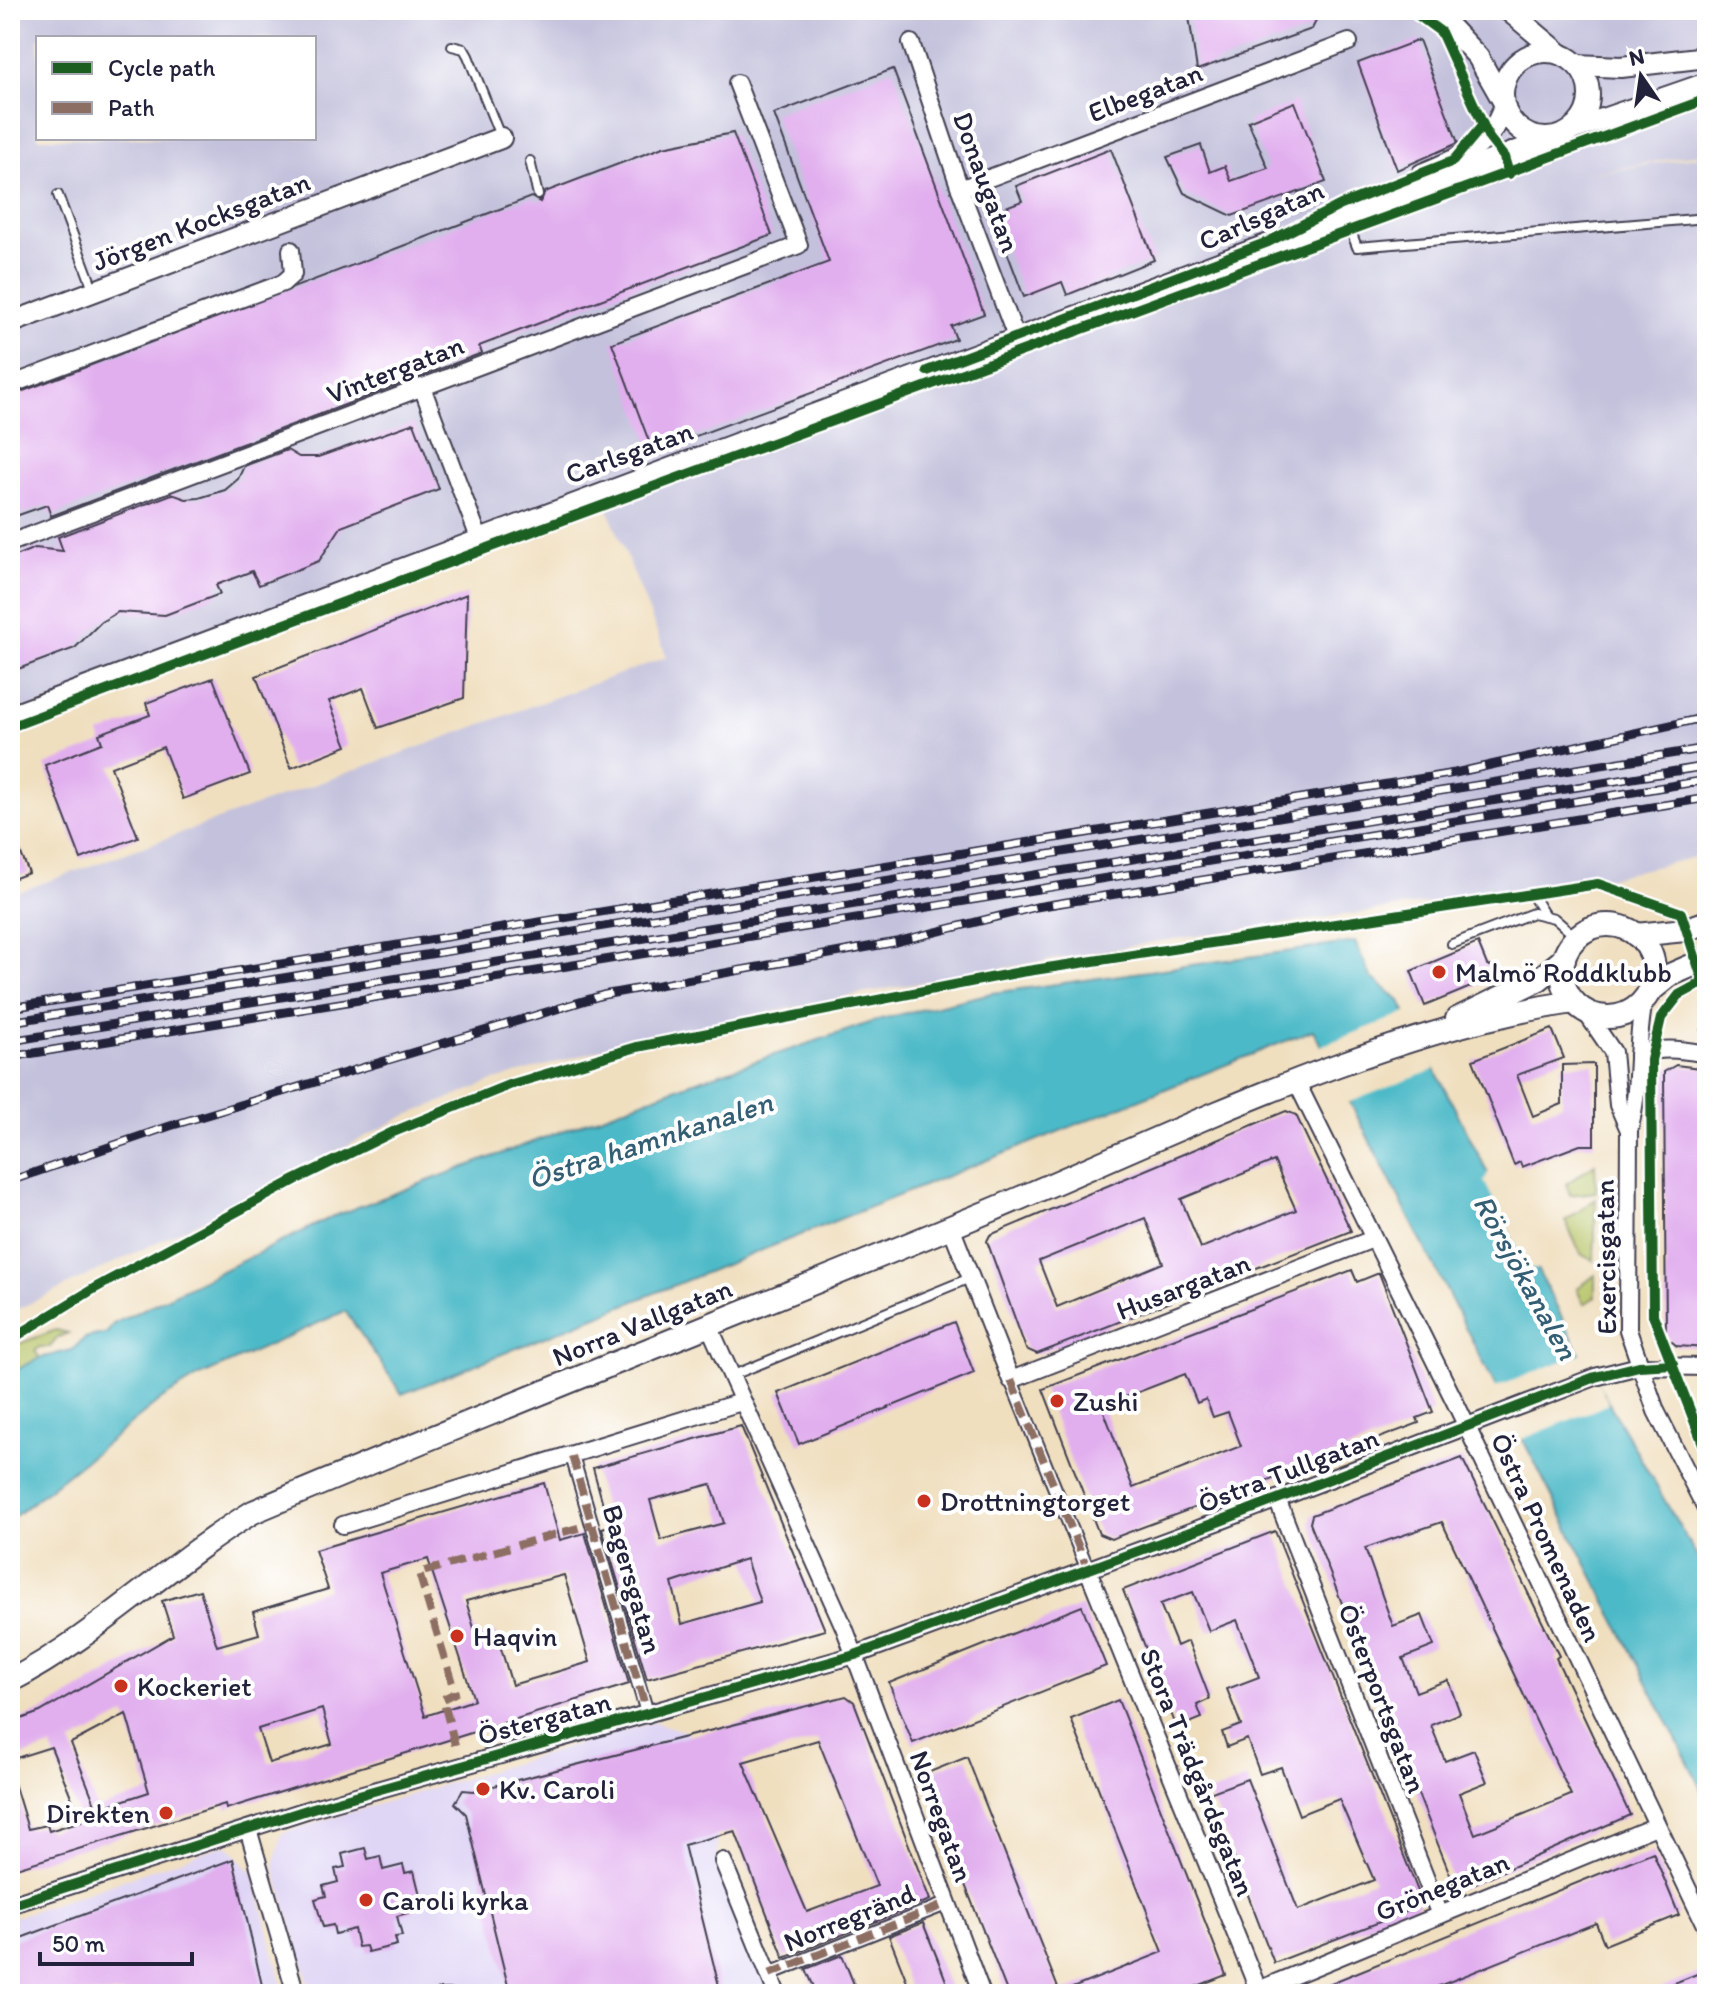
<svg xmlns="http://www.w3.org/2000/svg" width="1717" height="2004" font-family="Itim,sans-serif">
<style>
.built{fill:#dfd5f5}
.industrial{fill:#c3c1db;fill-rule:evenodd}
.green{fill:#b7c567;stroke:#6c7451;stroke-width:2}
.water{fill:#4cb9c7;stroke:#376e81;stroke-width:2}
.pier{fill:#f0dfbf}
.building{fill:#e1afee;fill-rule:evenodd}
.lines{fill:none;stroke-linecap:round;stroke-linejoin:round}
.service-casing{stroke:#413e4f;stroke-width:12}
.pedestrian-casing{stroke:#413e4f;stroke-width:16}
.minor-casing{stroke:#413e4f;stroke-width:20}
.tertiary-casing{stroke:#413e4f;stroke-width:24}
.secondary-casing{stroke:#413e4f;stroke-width:26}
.service{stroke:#fff;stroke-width:8}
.pedestrian{stroke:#fff;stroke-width:12}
.minor{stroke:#fff;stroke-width:16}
.tertiary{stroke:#fff;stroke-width:20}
.secondary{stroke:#fff;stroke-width:22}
.rail-casing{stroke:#22223b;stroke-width:9}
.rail{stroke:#fff;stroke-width:6;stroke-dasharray:18;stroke-linecap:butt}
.quiet{stroke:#8d6e63;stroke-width:8;stroke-dasharray:16 8;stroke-linecap:butt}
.cycleway-casing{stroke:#fff;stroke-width:15}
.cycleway{stroke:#1b5e20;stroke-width:10}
.poi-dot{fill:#c8321e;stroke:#fff;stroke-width:3}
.labels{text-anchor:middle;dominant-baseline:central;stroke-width:8;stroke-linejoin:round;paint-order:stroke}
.street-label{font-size:28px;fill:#22223b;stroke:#fff}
.poi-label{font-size:28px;fill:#22223b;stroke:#fff;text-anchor:start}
.water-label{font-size:30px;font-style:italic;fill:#335e73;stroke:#fff}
</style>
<rect width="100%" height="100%" fill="#fff"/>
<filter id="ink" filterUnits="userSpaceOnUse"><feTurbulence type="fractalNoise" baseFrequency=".0125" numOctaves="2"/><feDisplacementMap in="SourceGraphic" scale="16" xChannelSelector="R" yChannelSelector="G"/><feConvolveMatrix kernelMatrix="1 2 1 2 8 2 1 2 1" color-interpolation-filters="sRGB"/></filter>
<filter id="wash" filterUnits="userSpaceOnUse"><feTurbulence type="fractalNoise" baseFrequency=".006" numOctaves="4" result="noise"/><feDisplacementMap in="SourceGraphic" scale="32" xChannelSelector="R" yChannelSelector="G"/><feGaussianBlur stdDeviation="1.8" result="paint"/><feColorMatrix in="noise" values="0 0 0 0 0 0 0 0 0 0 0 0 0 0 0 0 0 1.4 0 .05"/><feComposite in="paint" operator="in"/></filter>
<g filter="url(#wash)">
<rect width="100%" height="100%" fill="#f0dfbf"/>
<g class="built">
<polygon points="653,1722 687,1732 716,1829 718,1865 772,1994 312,1994 274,1866 282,1833"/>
<polygon points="226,1844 254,1874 284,1994 10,1994 10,1919"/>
</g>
<path class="industrial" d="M10 10H1707V152L1578 176 1707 155V854L1608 878 1161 941 886 989 633 1040 496 1080 403 1117 228 1208 10 1313V895L667 657 604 499 10 716ZM38 38H314V138H38Z"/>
<g class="green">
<polygon points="1595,1164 1596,1192 1570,1195 1566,1184"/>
<polygon points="1596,1199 1594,1261 1581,1254 1565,1221"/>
<polygon points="1595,1275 1595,1297 1584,1304 1577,1289"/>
<polygon points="56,1330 68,1333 58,1337 50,1347 39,1347 35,1351 40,1358 10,1373 10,1347"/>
</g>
<polygon class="water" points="1355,942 1371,977 1400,1001 1580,1353 1707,1574 1707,1799 1313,1030 402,1394 345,1311 198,1377 162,1399 10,1520 10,1373 40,1358 72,1350 85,1338 107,1333 113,1324 334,1216 688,1084 881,1019 992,993"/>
<g class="pier">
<polygon points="1409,1012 1436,1069 1347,1103 1318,1047"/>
<polygon points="1490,1169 1520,1227 1540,1269 1528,1269 1484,1181"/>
<polygon points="1583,1353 1609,1404 1520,1440 1494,1388"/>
</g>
<g id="blocks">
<g class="building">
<polygon points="1188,10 1313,10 1317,19 1312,29 1197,70"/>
<polygon points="1419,40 1458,143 1397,170 1358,63"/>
<polygon points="893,69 984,314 951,326 956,339 653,452 612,343 829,262 774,114"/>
<polygon points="1295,102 1326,182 1232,216 1184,193 1167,157 1201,145 1210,172 1225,166 1231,181 1268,168 1248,121"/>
<polygon points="733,133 772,235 479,346 482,353 51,516 47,505 10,518 10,396 531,197 540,202 545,192 663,147"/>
<polygon points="1111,149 1154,260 1067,295 1062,282 1024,297 992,212 1022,201 1016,186"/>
<polygon points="414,423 439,489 341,527 319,561 259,585 252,571 216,585 220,594 165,615 118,612 101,622 75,648 10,672 10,558 35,548 63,551 58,537 172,494 186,499 199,498 225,490 238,479 244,466 287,450 299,457 318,457"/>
<polygon points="467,594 464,698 378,728 363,688 329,701 347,746 291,768 256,676"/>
<polygon points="213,678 250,774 183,799 163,747 111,767 138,837 81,859 45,765 102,743 99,734 150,715 146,703"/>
<polygon points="10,827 29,873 10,880"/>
<polygon points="1478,943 1487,965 1507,972 1425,1006 1411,971"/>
<polygon points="1552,1029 1564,1058 1517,1075 1533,1116 1562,1104 1562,1065 1594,1064 1594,1145 1580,1145 1522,1167 1520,1162 1514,1165 1473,1060"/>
<polygon points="1676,1065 1707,1069 1707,1348 1677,1346 1666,1337 1664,1072"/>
<path d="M1286 1111 1296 1115 1351 1231 1037 1354 1026 1349 987 1241 990 1235ZM1274 1161 1296 1210 1201 1248 1181 1199ZM1145 1218 1163 1263 1057 1307 1039 1261Z"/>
<path d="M1352 1270 1357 1282 1379 1273 1433 1412 1417 1418 1419 1423 1111 1539 1099 1534 1043 1389ZM1185 1374 1197 1403 1206 1399 1213 1417 1228 1412 1241 1446 1133 1488 1102 1406Z"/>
<polygon points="954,1322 974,1373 799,1444 778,1393"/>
<path d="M741 1426 825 1630 647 1679 602 1528 609 1526 593 1468ZM711 1484 724 1523 661 1540 650 1500ZM746 1559 760 1602 682 1624 672 1583Z"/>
<path d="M1462 1458 1559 1656 1556 1658 1630 1815 1462 1889 1455 1887 1310 1523 1312 1515ZM1442 1522 1571 1795 1475 1834 1459 1793 1487 1782 1474 1750 1445 1761 1431 1725 1460 1713 1448 1680 1416 1692 1403 1658 1434 1646 1422 1615 1393 1626 1365 1548Z"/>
<path d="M544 1483 560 1540 585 1533 629 1684 226 1809 225 1804 10 1870V1783H14L28 1829 47 1825 49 1831 81 1821 51 1747 10 1760V1723L40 1712 173 1635 162 1601 200 1590 217 1646 259 1634 253 1612 328 1589 315 1550ZM428 1559 474 1700 425 1716 380 1573ZM564 1575 590 1662 512 1685 496 1632 477 1638 466 1601ZM322 1709 332 1744 269 1763 258 1729ZM126 1714 149 1792 97 1809 71 1743Z"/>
<polygon points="1275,1531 1421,1899 1416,1908 1274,1963 1209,1793 1247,1779 1298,1910 1374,1880 1339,1799 1299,1815 1281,1767 1260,1774 1247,1739 1227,1747 1222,1732 1241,1725 1227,1689 1259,1677 1237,1620 1209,1631 1193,1592 1160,1604 1177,1646 1188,1641 1210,1699 1197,1705 1202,1718 1177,1728 1123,1590"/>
<polygon points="1082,1606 1106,1666 913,1743 889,1683"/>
<path d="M846 1696 854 1702 930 1900 784 1958 735 1831 684 1845 721 1994H510L466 1814 455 1803 463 1790 474 1791ZM818 1740 877 1886 807 1912 743 1762Z"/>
<polygon points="1118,1700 1226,1975 1177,1994 1008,1994 922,1775 967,1757 1060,1993 1163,1952 1071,1719"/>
<polygon points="365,1848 368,1859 380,1856 383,1870 403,1865 405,1873 414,1871 421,1899 412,1901 414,1911 397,1916 402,1936 395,1937 397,1945 368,1952 366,1946 358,1947 354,1929 335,1934 333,1925 323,1927 315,1899 326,1896 323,1886 338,1882 335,1869 345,1867 342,1854"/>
<polygon points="1653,1852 1679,1915 1605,1945 1596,1923 1419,1994 1304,1994"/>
<polygon points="233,1859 264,1994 10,1994 10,1942"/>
<polygon points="923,1923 940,1965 951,1994 912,1994 889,1936"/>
<polygon points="842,1955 858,1994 817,1994 806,1969"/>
<polygon points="1707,1970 1707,1994 1649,1994 1649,1993"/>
</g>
</g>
</g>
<g filter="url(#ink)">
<use href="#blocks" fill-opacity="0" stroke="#413e4f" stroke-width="2"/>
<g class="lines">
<g class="service-casing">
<g id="service">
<polyline points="452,46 464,49 468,56 500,136"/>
<polyline points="530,161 538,195"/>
<polyline points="58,195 94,291"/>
<polyline points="1341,205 1357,247 1707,218"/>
<polyline points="1532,895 1544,914"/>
<polyline points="1452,944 1533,913 1554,918 1577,938"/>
<polyline points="1704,1054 1707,1027"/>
<polyline points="731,1376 970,1278"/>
<polyline points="439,1994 449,1994"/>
</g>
</g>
<g class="pedestrian-casing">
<g id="pedestrian">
<polyline points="1011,1380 1088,1570"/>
<polyline points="572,1456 648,1716"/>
<polyline points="769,1974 946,1904"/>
</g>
</g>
<g class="minor-casing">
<g id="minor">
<polyline points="911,43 960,189 1016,337"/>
<polyline points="960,189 1349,42"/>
<polyline points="10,385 283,283 293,274 291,250"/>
<polyline points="422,387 479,538"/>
<polyline points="10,543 799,245 737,83"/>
<path d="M1644 1001C1635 1044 1641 1088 1629 1130L1628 1330 1656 1411 1707 1511"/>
<polyline points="1585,1011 1613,1052 1618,1105 1629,1130"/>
<path d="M1638 1055C1662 1046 1682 1050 1707 1054"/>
<polyline points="1297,1083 1457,1406 1707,1929"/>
<polyline points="951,1227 1011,1380 1373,1239"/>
<polyline points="710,1328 844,1627 982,1994"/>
<polyline points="1277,1499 1440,1915"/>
<polyline points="343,1525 741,1402"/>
<polyline points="1088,1570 1260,1994"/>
<polyline points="248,1829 296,1994"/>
<polyline points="723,1861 777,1994"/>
<polyline points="10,1905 313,1808 855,1655 1220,1521 1595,1377 1639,1366 1707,1367"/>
<polyline points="1251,1993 1656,1826"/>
</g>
</g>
<g class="tertiary-casing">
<g id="tertiary">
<polyline points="1434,10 1478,57 1503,101"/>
<polyline points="1508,10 1560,54"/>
<circle cx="1546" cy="95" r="43"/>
<polyline points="1577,65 1621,67 1707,57"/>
<polyline points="1571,130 1707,83"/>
<path d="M1422 174C1459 159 1489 147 1504 108"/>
<polyline points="10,323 501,138"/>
<polyline points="10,716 1552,138"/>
</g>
</g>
<g class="secondary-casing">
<g id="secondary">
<circle cx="1608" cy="971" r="46"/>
<polyline points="1636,935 1685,930 1707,922"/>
<polyline points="1649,992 1670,975 1707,959"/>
<polyline points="1457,1019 1539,979 1564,959"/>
<path d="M10 1681C97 1636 169 1563 253 1512 498 1408 746 1312 992 1210 1173 1134 1379 1030 1574 1002"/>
</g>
</g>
<use href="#service" class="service"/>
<use href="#pedestrian" class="pedestrian"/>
<use href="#minor" class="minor"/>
<use href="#tertiary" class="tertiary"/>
<use href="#secondary" class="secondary"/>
<g class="rail-casing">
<g id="rail">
<polyline points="10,1008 1455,773 1707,717"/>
<polyline points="10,1022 1707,748"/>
<polyline points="10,1041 1707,766"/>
<polyline points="10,1057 1707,780"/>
<polyline points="10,1181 170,1126 603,995 896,942 1036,907 1707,798"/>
</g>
</g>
<use href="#rail" class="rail"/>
<g class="quiet">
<polyline points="1011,1380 1088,1570"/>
<polyline points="572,1456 648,1716"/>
<polyline points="455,1745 443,1699 455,1693 419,1573 592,1524"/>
<polyline points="769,1974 946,1904"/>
</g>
<g class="cycleway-casing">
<g id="cycleway">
<polyline points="1411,10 1441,32 1489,138 1504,157 1509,174"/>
<polyline points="927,371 1268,242 1341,205 1453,161 1483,125"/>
<polyline points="10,727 536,530 1707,99"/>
<polyline points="1707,980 1679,995 1661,1018 1651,1060 1653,1315 1707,1454"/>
<polyline points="10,1340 95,1288 295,1180 393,1132 509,1085 637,1047 1021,972 1598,884 1681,913 1703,981"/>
<polyline points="10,1905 313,1808 855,1655 1220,1521 1595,1377 1639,1366 1673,1364"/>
</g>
</g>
<use href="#cycleway" class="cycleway"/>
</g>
</g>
<g class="poi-dot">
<circle cx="1439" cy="972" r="8"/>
<circle cx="1057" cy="1401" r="8"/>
<circle cx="924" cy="1501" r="8"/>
<circle cx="457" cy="1636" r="8"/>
<circle cx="121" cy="1686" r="8"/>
<circle cx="483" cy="1789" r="8"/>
<circle cx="166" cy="1813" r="8"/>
<circle cx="366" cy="1900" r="8"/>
</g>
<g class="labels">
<g class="street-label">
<text transform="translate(1145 92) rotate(-21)">Elbegatan</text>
<text transform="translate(987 182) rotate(70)">Donaugatan</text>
<text transform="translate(1261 215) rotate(-24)">Carlsgatan</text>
<text transform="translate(201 221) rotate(-21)">Jörgen Kocksgatan</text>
<text transform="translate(395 369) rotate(-21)">Vintergatan</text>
<text transform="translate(629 452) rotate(-20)">Carlsgatan</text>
<text transform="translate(1605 1257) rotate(-91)">Exercisgatan</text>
<text transform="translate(1183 1286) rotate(-21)">Husargatan</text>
<text transform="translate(642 1322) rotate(-22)">Norra Vallgatan</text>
<text transform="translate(1288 1470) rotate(-21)">Östra Tullgatan</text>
<text transform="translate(1547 1537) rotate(65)">Östra Promenaden</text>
<text transform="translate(633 1579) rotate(74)">Bagersgatan</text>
<text transform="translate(1383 1698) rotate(69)">Österportsgatan</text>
<text transform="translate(544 1718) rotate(-15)">Östergatan</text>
<text transform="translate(1198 1772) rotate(68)">Stora Trädgårdsgatan</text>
<text transform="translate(942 1816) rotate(70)">Norregatan</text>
<text transform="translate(1442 1886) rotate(-22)">Grönegatan</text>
<text transform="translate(849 1917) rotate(-22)">Norregränd</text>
</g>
<g class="poi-label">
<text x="1455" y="972">Malmö Roddklubb</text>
<text x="1073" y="1401">Zushi</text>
<text x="940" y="1501">Drottningtorget</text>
<text x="473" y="1636">Haqvin</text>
<text x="137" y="1686">Kockeriet</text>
<text x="499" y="1789">Kv. Caroli</text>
<text x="150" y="1813" text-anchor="end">Direkten</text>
<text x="382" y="1900">Caroli kyrka</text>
</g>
<g class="water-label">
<text transform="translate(650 1140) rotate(-18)">Östra hamnkanalen</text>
<text transform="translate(1526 1277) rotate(61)">Rörsjökanalen</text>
</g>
</g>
<rect width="1717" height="2004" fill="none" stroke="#fff" stroke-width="40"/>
<rect x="36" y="36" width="280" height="104" fill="#ffffff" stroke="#a7a7b1" stroke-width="2"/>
<rect x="52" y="62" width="40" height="12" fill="#1b5e20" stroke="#a7a7b1" stroke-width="2"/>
<text x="108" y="76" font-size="24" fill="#22223b">Cycle path</text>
<rect x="52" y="102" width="40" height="12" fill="#8d6e63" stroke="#a7a7b1" stroke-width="2"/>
<text x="108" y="116" font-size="24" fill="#22223b">Path</text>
<g transform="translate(1641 76) rotate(347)" stroke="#ffffff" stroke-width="6" paint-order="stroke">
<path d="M0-6L14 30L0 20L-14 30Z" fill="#22223b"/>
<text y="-12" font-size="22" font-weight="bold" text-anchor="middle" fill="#22223b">N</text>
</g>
<path d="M40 1952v12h152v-12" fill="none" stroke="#22223b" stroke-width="4"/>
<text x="52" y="1952" font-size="24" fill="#22223b" stroke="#ffffff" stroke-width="6" paint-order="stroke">50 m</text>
</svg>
